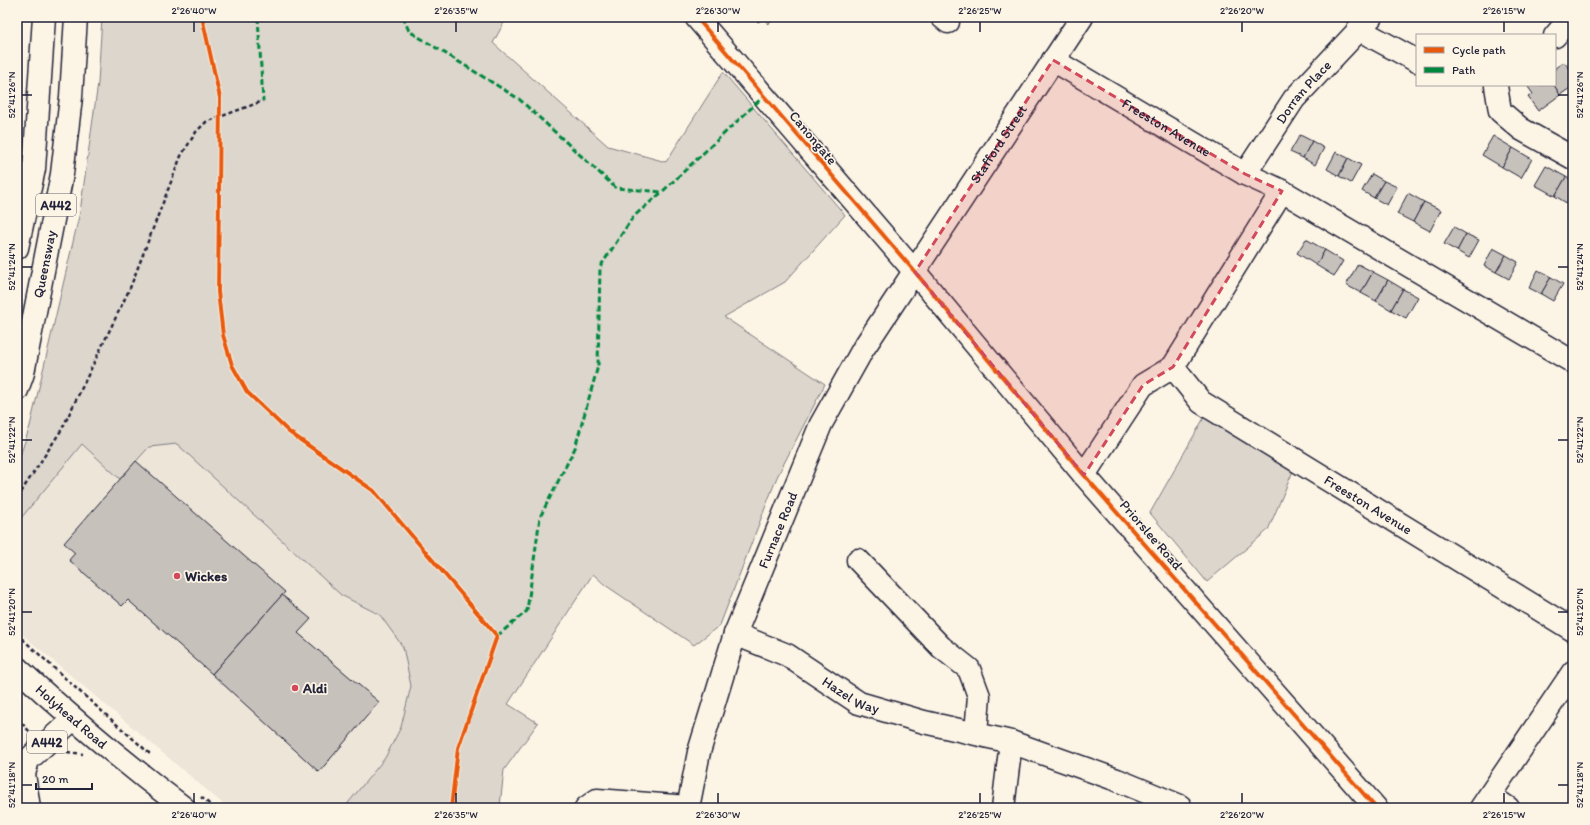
<svg xmlns="http://www.w3.org/2000/svg" width="1590" height="825" font-family="Itim,sans-serif">
<style>
.built{fill:#ece5d8}
.green{fill:#dcd6cc;stroke:#7f7c84}
.building{fill:#c6c1bb;stroke:#22223b}
.lines{fill:none;stroke-linecap:round;stroke-linejoin:round}
.minor-casing{stroke:#22223b;stroke-width:25}
.major-casing{stroke:#22223b;stroke-width:25}
.highway-casing{stroke:#22223b;stroke-width:25}
.path{stroke:#22223b;stroke-width:2.5;stroke-dasharray:4 3;stroke-linecap:butt}
.minor{stroke:#fcf5e5;stroke-width:22}
.major{stroke:#fcf5e5;stroke-width:22}
.highway{stroke:#fcf5e5;stroke-width:22}
.quiet{stroke:#00873e;stroke-width:3;stroke-dasharray:6 3;stroke-linecap:butt}
.cycleway-casing{stroke:#fcf5e5;stroke-width:6}
.cycleway{stroke:#e8590c;stroke-width:4}
.marked{fill:#d1495b;fill-opacity:0.2;stroke:#d1495b;stroke-width:3;stroke-dasharray:8 5;stroke-linejoin:round}
.ticks{fill:none;stroke:#22223b;stroke-width:1.5}
.poi-dot{fill:#d1495b;stroke:#fcf5e5;stroke-width:1.5}
.labels{text-anchor:middle;dominant-baseline:central;stroke-width:3.5;stroke-linejoin:round;paint-order:stroke}
.shield{fill:#fcf5e5;stroke:#63616e;stroke-width:1}
.shield-label{font-size:13px;font-weight:bold;fill:#22223b}
.street-label{font-size:14px;fill:#22223b;stroke:#fcf5e5}
.poi-label{font-size:14px;font-weight:bold;fill:#22223b;stroke:#fcf5e5;text-anchor:start}
.neatline{fill:none;stroke:#22223b;stroke-width:1.5}
.ticks-label{font-size:10px;text-anchor:middle;fill:#22223b}
</style>
<rect width="100%" height="100%" fill="#fcf5e5"/>
<filter id="ink" filterUnits="userSpaceOnUse"><feTurbulence type="fractalNoise" baseFrequency=".025" numOctaves="2"/><feDisplacementMap in="SourceGraphic" scale="8" xChannelSelector="R" yChannelSelector="G"/><feConvolveMatrix kernelMatrix="1 2 1 2 8 2 1 2 1" color-interpolation-filters="sRGB"/></filter>
<g filter="url(#ink)">
<polygon class="built" points="177,443 341,595 380,615 403,647 411,686 401,727 385,758 344,808 228,808 17,630 17,523 82,444 120,479 149,447"/>
<g class="green">
<polygon points="102,17 507,17 493,43 608,146 666,162 723,72 845,215 785,282 724,317 825,384 777,477 720,625 694,645 605,585 593,574 508,704 538,723 504,770 500,806 492,808 344,808 385,758 401,727 411,686 403,647 380,615 341,595 177,444 149,447 120,479 82,444 17,523 17,465 30,426 80,212 98,83"/>
<polygon points="1205,416 1293,471 1268,530 1207,582 1150,513"/>
</g>
<g class="building">
<polygon points="754,17 777,17 768,24 764,18 758,22"/>
<polygon points="1564,62 1569,68 1573,65 1573,86 1560,95 1554,85 1555,85 1555,68"/>
<polygon points="1531,85 1554,85 1560,95 1538,111 1528,97 1533,94 1528,87"/>
<polygon points="1300,135 1312,141 1303,158 1290,152"/>
<polygon points="1493,136 1513,148 1502,167 1482,155"/>
<polygon points="1312,141 1324,148 1315,165 1303,158"/>
<polygon points="1513,148 1532,159 1521,178 1502,167"/>
<polygon points="1336,152 1348,158 1339,176 1327,169"/>
<polygon points="1348,158 1361,165 1351,183 1339,176"/>
<polygon points="1546,166 1566,177 1555,196 1535,185"/>
<polygon points="1372,174 1384,181 1374,198 1362,191"/>
<polygon points="1566,177 1573,181 1573,207 1555,196"/>
<polygon points="1384,181 1397,187 1387,205 1374,198"/>
<polygon points="1408,193 1424,202 1413,222 1397,214"/>
<polygon points="1424,202 1441,210 1430,231 1413,222"/>
<polygon points="1454,227 1466,234 1457,251 1444,244"/>
<polygon points="1466,234 1479,240 1469,258 1457,251"/>
<polygon points="1306,239 1325,250 1316,265 1297,253"/>
<polygon points="1493,248 1506,255 1496,272 1484,266"/>
<polygon points="1325,250 1343,261 1334,276 1316,265"/>
<polygon points="1506,255 1518,262 1509,279 1496,272"/>
<polygon points="1358,264 1373,272 1361,293 1346,285"/>
<polygon points="1538,270 1551,277 1541,294 1529,288"/>
<polygon points="1373,272 1388,280 1376,301 1361,293"/>
<polygon points="1551,277 1563,284 1553,301 1541,294"/>
<polygon points="1388,280 1403,289 1391,310 1376,301"/>
<polygon points="1403,289 1418,297 1406,318 1391,310"/>
<polygon points="136,461 285,592 212,674 128,600 122,606 69,560 75,553 64,543"/>
<polygon points="282,595 311,619 298,633 379,702 319,772 212,674"/>
</g>
<g class="lines">
<g class="minor-casing">
<g id="minor">
<polyline points="696,17 915,272 1084,475 1376,808"/>
<polyline points="942,17 948,22"/>
<polyline points="1358,29 1417,61"/>
<polyline points="1555,36 1567,22 1568,17"/>
<path id="s1" d="M1053 60 1245 174 1282 191 1573 362"/>
<polyline points="1496,86 1500,111 1521,129 1573,158"/>
<path id="s2" d="M1245 174 1294 99 1371 17"/>
<path id="s3" d="M1173 367 1201 402 1573 630"/>
<polyline points="1084,475 1143,385 1173,367 1282,191"/>
<polyline points="858,560 941,647 969,669 979,696 976,733"/>
<path id="s4" d="M735 634 787 655 859 703 924 722 1011 742 1117 780 1180 806"/>
<polyline points="1490,796 1508,808"/>
<polyline points="586,808 597,800 688,807"/>
<path id="s5" d="M688 808 699 752 735 634 821 424 863 349 1082 17"/>
<polyline points="1003,808 1011,742"/>
<polyline points="1481,808 1573,672"/>
</g>
</g>
<g class="major-casing">
<g id="major">
<path id="s6" d="M17 668C71 718 126 764 184 808"/>
</g>
</g>
<g class="highway-casing">
<g id="highway">
<polyline points="17,248 34,169 44,17"/>
<path id="s7" d="M17 390 23 373 62 174 71 97 76 17"/>
<polyline points="29,808 24,774 28,760 72,720"/>
</g>
</g>
<g class="path">
<polyline points="17,498 62,429 130,288 181,156 196,132 206,122 263,101"/>
<polyline points="17,634 78,690 149,753 147,755"/>
<polyline points="17,718 30,732"/>
<polyline points="67,752 83,754"/>
<polyline points="201,797 214,808"/>
</g>
<use href="#minor" class="minor"/>
<use href="#major" class="major"/>
<use href="#highway" class="highway"/>
<g class="quiet">
<polyline points="258,17 263,101"/>
<polyline points="403,17 409,31 519,99 616,188 662,192 764,96"/>
<polyline points="497,636 527,611 540,517 575,448 598,366 600,267 633,217 662,192"/>
</g>
<g class="cycleway-casing">
<g id="cycleway">
<polyline points="202,17 220,98 218,292 223,335 232,365 247,392 289,432 374,491 497,636 458,748 451,808"/>
<polyline points="696,17 915,272 1084,475 1376,808"/>
</g>
</g>
<use href="#cycleway" class="cycleway"/>
</g>
</g>
<path class="marked" d="M1053 60 1245 174 1282 191 1173 367 1143 385 1084 475 915 272Z"/>
<path class="ticks" d="M194 22V32M456 22V32M718 22V32M980 22V32M1242 22V32M1504 22V32M22 95H32M1558 95H1568M22 267H32M1558 267H1568M22 440H32M1558 440H1568M22 612H32M1558 612H1568M22 785H32M1558 785H1568M194 793V803M456 793V803M718 793V803M980 793V803M1242 793V803M1504 793V803"/>
<g class="poi-dot">
<circle cx="177" cy="576" r="4"/>
<circle cx="295" cy="688" r="4"/>
</g>
<g class="labels">
<g class="shield">
<rect x="36" y="194" width="40" height="22" rx="3"/>
<rect x="27" y="731" width="40" height="22" rx="3"/>
</g>
<g class="shield-label">
<text x="56" y="205">A442</text>
<text x="47" y="742">A442</text>
</g>
<g class="street-label">
<text stroke="none"><textPath href="#s2" startOffset="101">Dorran Place</textPath></text>
<text stroke="none"><textPath href="#s1" startOffset="132">Freeston Avenue</textPath></text>
<text transform="translate(813 138) rotate(50)">Canongate</text>
<text stroke="none"><textPath href="#s5" startOffset="739">Stafford Street</textPath></text>
<text stroke="none"><textPath href="#s7" startOffset="129">Queensway</textPath></text>
<text stroke="none"><textPath href="#s3" startOffset="241">Freeston Avenue</textPath></text>
<text stroke="none"><textPath href="#s5" startOffset="293">Furnace Road</textPath></text>
<text transform="translate(1151 535) rotate(49)">Priorslee Road</text>
<text stroke="none"><textPath href="#s4" startOffset="132">Hazel Way</textPath></text>
<text stroke="none"><textPath href="#s6" startOffset="73">Holyhead Road</textPath></text>
</g>
<g class="poi-label">
<text x="185" y="576">Wickes</text>
<text x="303" y="688">Aldi</text>
</g>
</g>
<rect width="1590" height="825" fill="none" stroke="#fcf5e5" stroke-width="44"/>
<rect x="1416" y="34" width="140" height="52" fill="#fcf5e5" stroke="#a5a1a1"/>
<rect x="1424" y="47" width="20" height="6" fill="#e8590c" stroke="#a5a1a1"/>
<text x="1452" y="54" font-size="12" fill="#22223b">Cycle path</text>
<rect x="1424" y="67" width="20" height="6" fill="#00873e" stroke="#a5a1a1"/>
<text x="1452" y="74" font-size="12" fill="#22223b">Path</text>
<path d="M36 783v6h56v-6" fill="none" stroke="#22223b" stroke-width="2"/>
<text x="42" y="783" font-size="12" fill="#22223b" stroke="#fcf5e5" stroke-width="3" paint-order="stroke">20 m</text>
<rect x="22" y="22" width="1546" height="781" class="neatline"/>
<g class="ticks-label">
<text x="194" y="14">2°26'40"W</text>
<text x="456" y="14">2°26'35"W</text>
<text x="718" y="14">2°26'30"W</text>
<text x="980" y="14">2°26'25"W</text>
<text x="1242" y="14">2°26'20"W</text>
<text x="1504" y="14">2°26'15"W</text>
<text transform="translate(11 95) rotate(-90)" y="4">52°41'26"N</text>
<text transform="translate(1579 95) rotate(-90)" y="4">52°41'26"N</text>
<text transform="translate(11 267) rotate(-90)" y="4">52°41'24"N</text>
<text transform="translate(1579 267) rotate(-90)" y="4">52°41'24"N</text>
<text transform="translate(11 440) rotate(-90)" y="4">52°41'22"N</text>
<text transform="translate(1579 440) rotate(-90)" y="4">52°41'22"N</text>
<text transform="translate(11 612) rotate(-90)" y="4">52°41'20"N</text>
<text transform="translate(1579 612) rotate(-90)" y="4">52°41'20"N</text>
<text transform="translate(11 785) rotate(-90)" y="4">52°41'18"N</text>
<text transform="translate(1579 785) rotate(-90)" y="4">52°41'18"N</text>
<text x="194" y="818">2°26'40"W</text>
<text x="456" y="818">2°26'35"W</text>
<text x="718" y="818">2°26'30"W</text>
<text x="980" y="818">2°26'25"W</text>
<text x="1242" y="818">2°26'20"W</text>
<text x="1504" y="818">2°26'15"W</text>
</g>
</svg>
